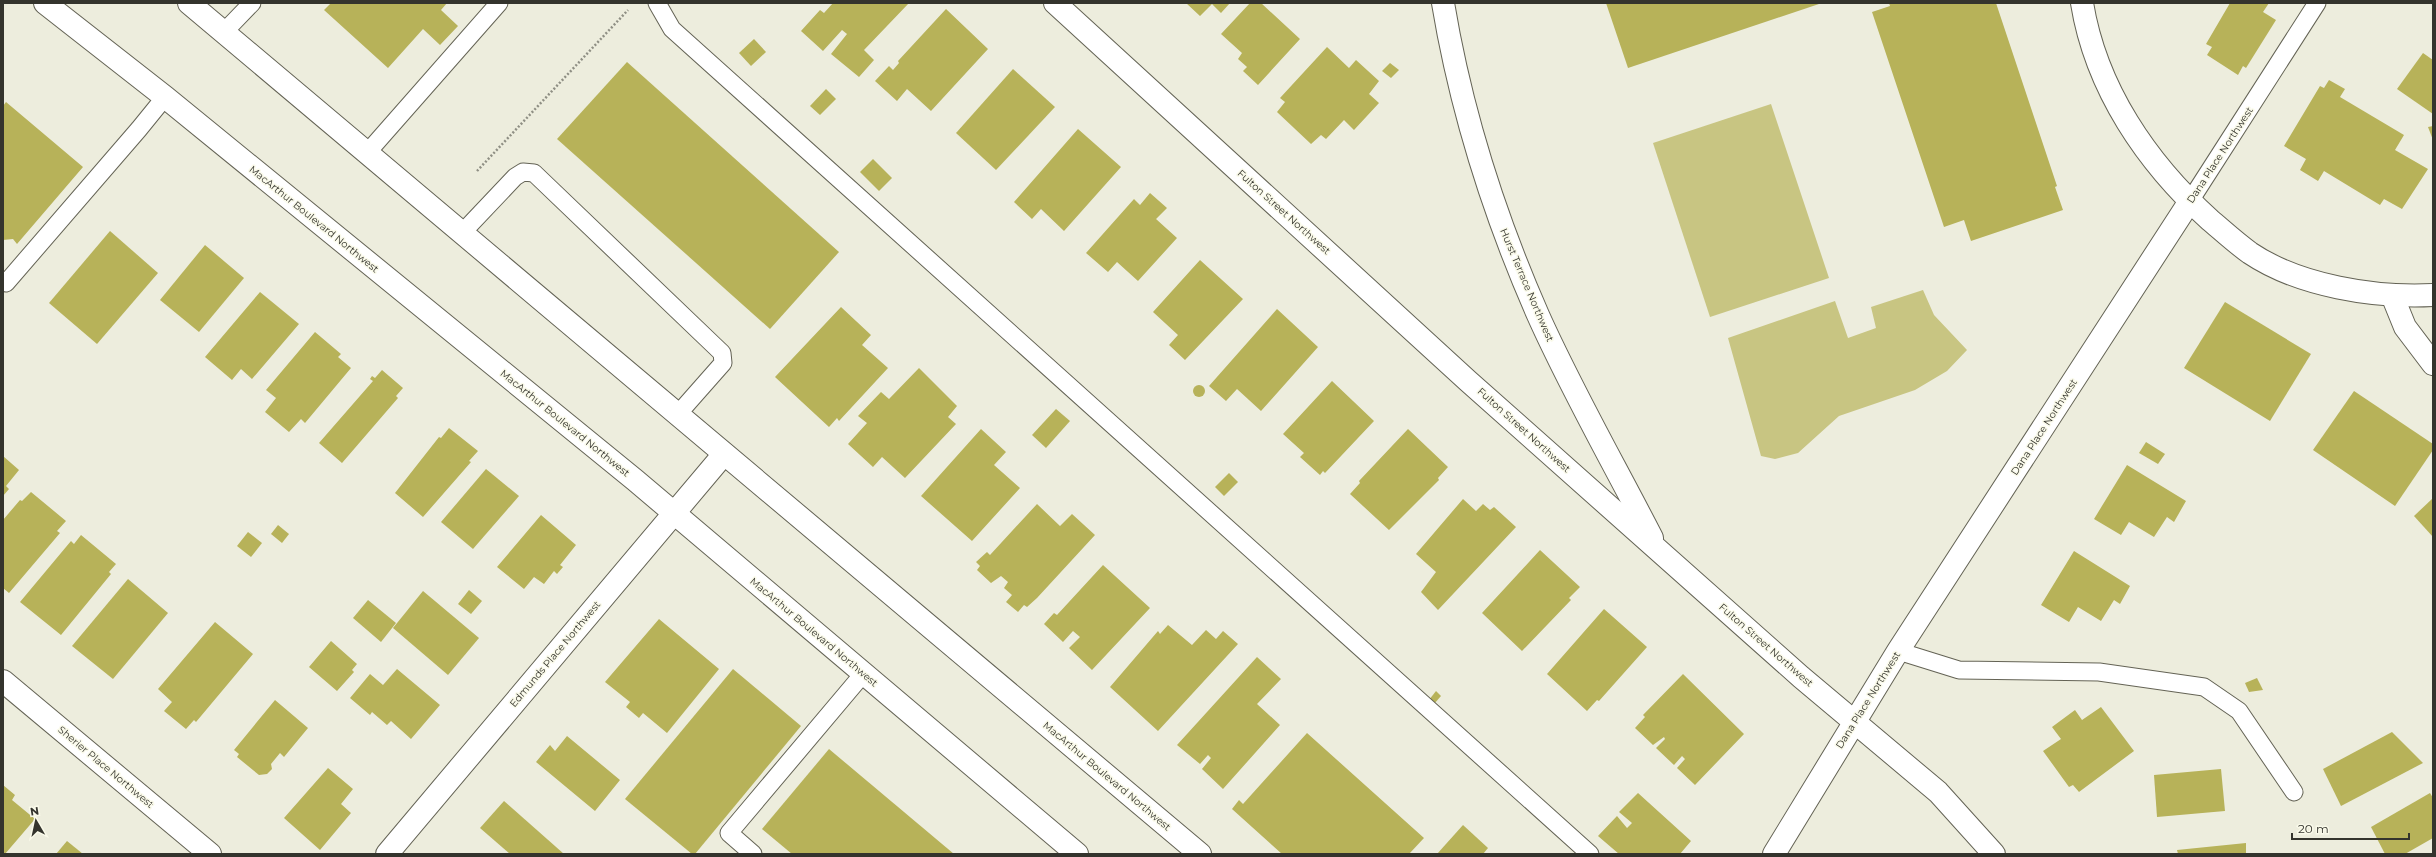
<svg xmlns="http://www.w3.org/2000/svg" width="2436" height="857" font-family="Montserrat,sans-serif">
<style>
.green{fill:#c8c582}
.building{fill:#b7b259}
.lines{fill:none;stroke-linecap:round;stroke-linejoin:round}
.lane-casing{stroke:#646355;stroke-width:19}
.street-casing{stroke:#646355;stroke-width:24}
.secondary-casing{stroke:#646355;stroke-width:24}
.path{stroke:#8f8f84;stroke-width:2.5;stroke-dasharray:2 2;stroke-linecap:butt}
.lane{stroke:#fff;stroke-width:17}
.street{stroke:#fff;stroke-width:22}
.secondary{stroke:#fff;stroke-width:22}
.labels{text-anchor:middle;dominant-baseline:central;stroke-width:3;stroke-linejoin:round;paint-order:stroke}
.street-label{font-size:10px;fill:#34342d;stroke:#fafaea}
</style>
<rect width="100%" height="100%" fill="#ededdd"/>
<g class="green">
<polygon points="1771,104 1829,278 1710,317 1653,143"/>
<polygon points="1923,290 1934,315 1967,350 1947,371 1915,390 1839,416 1798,453 1775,459 1761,456 1728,338 1835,301 1848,338 1876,328 1871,307"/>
</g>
<g class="building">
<polygon points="331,3 447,3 441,10 458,26 440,45 423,29 388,68 324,10"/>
<polygon points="833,3 909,3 864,50 874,60 859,77 831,54 847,34 842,30 823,51 801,31 820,10 824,13"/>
<polygon points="1186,3 1230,3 1221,13 1212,4 1200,16"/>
<polygon points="1250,3 1261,3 1300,39 1258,85 1243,71 1247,67 1238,59 1242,53 1221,34"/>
<polygon points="1606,3 1822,3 1628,68"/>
<polygon points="1889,3 1996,3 2057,186 2055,187 2063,210 1971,241 1964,220 1944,227 1872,12 1890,6"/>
<polygon points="2230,3 2269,3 2263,12 2276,20 2246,68 2243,66 2238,75 2207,55 2212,47 2206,44"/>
<polygon points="946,9 988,49 931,111 907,89 897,101 875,81 889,66 893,70 899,63 898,61"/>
<polygon points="754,39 766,52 751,66 739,53"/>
<polygon points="1327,47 1349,68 1356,60 1379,81 1369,94 1379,103 1354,130 1344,120 1326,139 1321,135 1311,144 1277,112 1285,102 1280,98"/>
<polygon points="2423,53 2433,60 2433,114 2397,89"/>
<polygon points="627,62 839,252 770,329 557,139"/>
<polygon points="1390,63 1399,70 1391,78 1382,71"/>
<polygon points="1013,69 1055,107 996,170 956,133"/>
<polygon points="2329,80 2345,89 2340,97 2404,135 2395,150 2428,169 2402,209 2384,199 2380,205 2324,171 2318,181 2300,170 2306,159 2284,146 2320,86 2324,88"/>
<polygon points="826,89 836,99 820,115 810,106"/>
<polygon points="6,102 83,167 17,244 13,239 3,240 3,106"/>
<polygon points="2433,126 2433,140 2428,127"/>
<polygon points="1078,129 1121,167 1064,231 1041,209 1032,219 1014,202"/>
<polygon points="873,159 892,178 879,191 860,172"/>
<polygon points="1150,193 1167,208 1156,219 1177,238 1138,281 1117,262 1108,272 1086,253 1134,199 1140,205"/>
<polygon points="110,231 158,273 97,344 49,303"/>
<polygon points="205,245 244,278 199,332 160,300"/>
<polygon points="1200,260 1243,299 1185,360 1169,345 1178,335 1153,312"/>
<polygon points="260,292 299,324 252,379 241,369 232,380 205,357"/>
<polygon points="2225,302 2311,354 2270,421 2184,368"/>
<polygon points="841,307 871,335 862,345 888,368 839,421 837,418 829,427 775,377"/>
<polygon points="1277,309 1318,347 1261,411 1237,389 1226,401 1209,386"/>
<polygon points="315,332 341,354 338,357 351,368 305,423 301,419 289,432 265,412 276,398 266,390"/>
<polygon points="919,368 957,406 948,417 956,424 905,478 882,457 873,467 848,444 867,423 858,416 881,392 889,399"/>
<polygon points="382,370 403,388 396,396 398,398 342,463 319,443 373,381 370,379 372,376 375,378"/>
<polygon points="1332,381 1374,421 1325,473 1323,471 1320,475 1300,457 1304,453 1283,434"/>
<circle cx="1199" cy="391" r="6"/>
<polygon points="2354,391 2433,444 2433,450 2395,506 2313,450"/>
<polygon points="1056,409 1070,421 1046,448 1032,435"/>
<polygon points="449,428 478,451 469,461 471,462 423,517 395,493 439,437 441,438"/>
<polygon points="981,429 1006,452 994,465 1020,488 972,541 921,496"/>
<polygon points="1408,429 1448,467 1438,478 1439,480 1389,530 1350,494 1360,483 1359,481"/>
<polygon points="2146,442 2165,454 2158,464 2139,453"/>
<polygon points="3,456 19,470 6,486 9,489 3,496"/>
<polygon points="2127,465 2186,501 2174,522 2167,517 2154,537 2129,522 2121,535 2094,519"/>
<polygon points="486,469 519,496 473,549 441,522"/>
<polygon points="1229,473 1238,482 1224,496 1215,487"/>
<polygon points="31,492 66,521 57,531 60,533 9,593 3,588 3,520 20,500 22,501"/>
<polygon points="2433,498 2433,537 2414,516"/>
<polygon points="1463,499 1476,511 1483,504 1490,510 1494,507 1516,527 1438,610 1421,592 1436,572 1416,554"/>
<polygon points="1037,504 1060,526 1072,514 1095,535 1037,598 1027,607 1024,605 1018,612 1006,602 1012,595 1004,588 1008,582 1001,576 991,583 977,570 980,566 976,562 987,552 990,555"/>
<polygon points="541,515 576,545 560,565 563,567 557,574 554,571 544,584 534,577 524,589 497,567"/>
<polygon points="278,525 289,534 282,543 271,534"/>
<polygon points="248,532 262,543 251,557 237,546"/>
<polygon points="81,535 116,564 109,572 111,574 61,635 20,602 71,541 74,544"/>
<polygon points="1540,550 1580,587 1569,598 1571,600 1522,651 1482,613"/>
<polygon points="2074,551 2130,586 2120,604 2114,600 2101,621 2078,607 2069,622 2041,605"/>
<polygon points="1103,565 1150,608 1092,670 1069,648 1080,637 1073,631 1063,642 1044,624 1054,613 1057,615"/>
<polygon points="128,579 168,613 113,679 72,646"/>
<polygon points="469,590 482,601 471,614 458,604"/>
<polygon points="423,591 479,638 448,675 393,628"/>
<polygon points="368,600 396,623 381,642 353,618"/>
<polygon points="1604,609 1647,647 1599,701 1597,700 1587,711 1547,674"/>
<polygon points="659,619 719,669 667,733 643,713 639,718 626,707 630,702 605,682"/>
<polygon points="215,622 253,654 196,722 194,720 186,729 164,711 172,702 158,689"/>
<polygon points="1168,625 1192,645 1206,630 1216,639 1223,631 1238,644 1158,731 1110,687 1158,631 1160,634"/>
<polygon points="331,641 357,664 352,670 354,672 337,691 309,667"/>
<polygon points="1257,657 1281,679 1257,704 1280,725 1223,789 1202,769 1211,758 1208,755 1200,764 1177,745"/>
<polygon points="397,669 440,705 411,739 391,721 387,725 372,712 370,715 350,698 370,674 383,685"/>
<polygon points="733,669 801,726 695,854 692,854 625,799"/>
<polygon points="1683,674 1744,734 1695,785 1677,768 1685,759 1682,756 1674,765 1656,748 1665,739 1664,737 1653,745 1635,728 1645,717 1643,715"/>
<polygon points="2257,678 2263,690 2249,692 2245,683"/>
<polygon points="1436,691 1441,696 1434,704 1429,700"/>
<polygon points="275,700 308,728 284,757 280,753 271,764 272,769 267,774 259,775 237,757 239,754 234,750"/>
<polygon points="2101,707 2134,751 2079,792 2073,785 2069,787 2043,751 2061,739 2052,727 2075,710 2082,720"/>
<polygon points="2392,732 2423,763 2341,806 2323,769"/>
<polygon points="1307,733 1424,838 1409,854 1282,854 1232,809 1239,800 1243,804"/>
<polygon points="567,736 620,780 595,811 536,762 550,745 555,751"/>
<polygon points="829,749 954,854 792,854 762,829"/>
<polygon points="328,768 353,789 341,804 351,813 320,850 284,818"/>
<polygon points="2221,769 2225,811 2157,817 2154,775"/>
<polygon points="3,785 15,795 12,800 35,819 5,854 3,854"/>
<polygon points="1638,793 1691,841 1680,854 1619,854 1598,836 1617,816 1627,828 1632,823 1619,812"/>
<polygon points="2430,793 2433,798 2433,838 2405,854 2385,854 2371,827"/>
<polygon points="504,801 564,854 510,854 480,828"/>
<polygon points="1463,825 1488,848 1483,854 1437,854"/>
<polygon points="67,841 83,854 56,854"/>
<polygon points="2246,843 2246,854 2178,854 2177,850"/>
</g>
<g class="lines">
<g class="lane-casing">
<g id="lane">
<polyline points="657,3 672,29 1590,854"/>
<polyline points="224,32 252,3"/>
<polyline points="367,153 499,3"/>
<polyline points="2190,201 2317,3"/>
<polyline points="462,233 515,177 523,172 534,173 722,353 723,363 678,414"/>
<polyline points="3,281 6,283 139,129 165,97"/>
<polyline points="1898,651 1959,670 2099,672 2204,687 2239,711 2294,792"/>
<polyline points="753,854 729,833 863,674"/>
</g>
</g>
<g class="street-casing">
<g id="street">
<polyline points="1055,3 1468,381 1801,677 1938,792 1994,854"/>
<path d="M1443 3C1461 111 1494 215 1538 315 1572 391 1614 464 1652 538"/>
<path d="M2082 3C2096 89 2147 163 2210 220 2223 231 2236 243 2250 253 2299 286 2375 298 2433 295"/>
<polyline points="2392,295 2405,327 2433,364"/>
<polyline points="3,681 210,854"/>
<polyline points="387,854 724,454"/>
<polyline points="1774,854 1898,651 2190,201"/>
</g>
</g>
<g class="secondary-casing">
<g id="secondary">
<polyline points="45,3 165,97 635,480 1077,854"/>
<polyline points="189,3 1200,854"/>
</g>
</g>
<polyline class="path" points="477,171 628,10"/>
<use href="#lane" class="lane"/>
<use href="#street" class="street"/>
<use href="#secondary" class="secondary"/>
</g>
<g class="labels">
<g class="street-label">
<text transform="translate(2220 155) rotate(-57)">Dana Place Northwest</text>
<text transform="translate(1284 212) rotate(42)">Fulton Street Northwest</text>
<text transform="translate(314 219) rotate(39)">MacArthur Boulevard Northwest</text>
<text transform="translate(1527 285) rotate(67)">Hurst Terrace Northwest</text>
<text transform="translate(565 423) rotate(39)">MacArthur Boulevard Northwest</text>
<text transform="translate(2044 427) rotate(-57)">Dana Place Northwest</text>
<text transform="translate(1524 430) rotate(42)">Fulton Street Northwest</text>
<text transform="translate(814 632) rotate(40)">MacArthur Boulevard Northwest</text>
<text transform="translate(1766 645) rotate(41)">Fulton Street Northwest</text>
<text transform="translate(555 654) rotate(-50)">Edmunds Place Northwest</text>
<text transform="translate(1868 700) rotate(-58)">Dana Place Northwest</text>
<text transform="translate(106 767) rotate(40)">Sherier Place Northwest</text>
<text transform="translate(1107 776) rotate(40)">MacArthur Boulevard Northwest</text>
</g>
</g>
<rect width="2436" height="857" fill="none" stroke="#34342d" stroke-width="8"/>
<g transform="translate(36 821) rotate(351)" stroke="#fafaea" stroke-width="3" paint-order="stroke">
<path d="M0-3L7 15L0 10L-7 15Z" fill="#34342d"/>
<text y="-6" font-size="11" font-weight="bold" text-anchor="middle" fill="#34342d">N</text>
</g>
<path d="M2292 833v6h117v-6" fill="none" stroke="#34342d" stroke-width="2"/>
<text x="2298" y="833" font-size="12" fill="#34342d" stroke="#fafaea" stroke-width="3" paint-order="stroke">20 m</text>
</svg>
